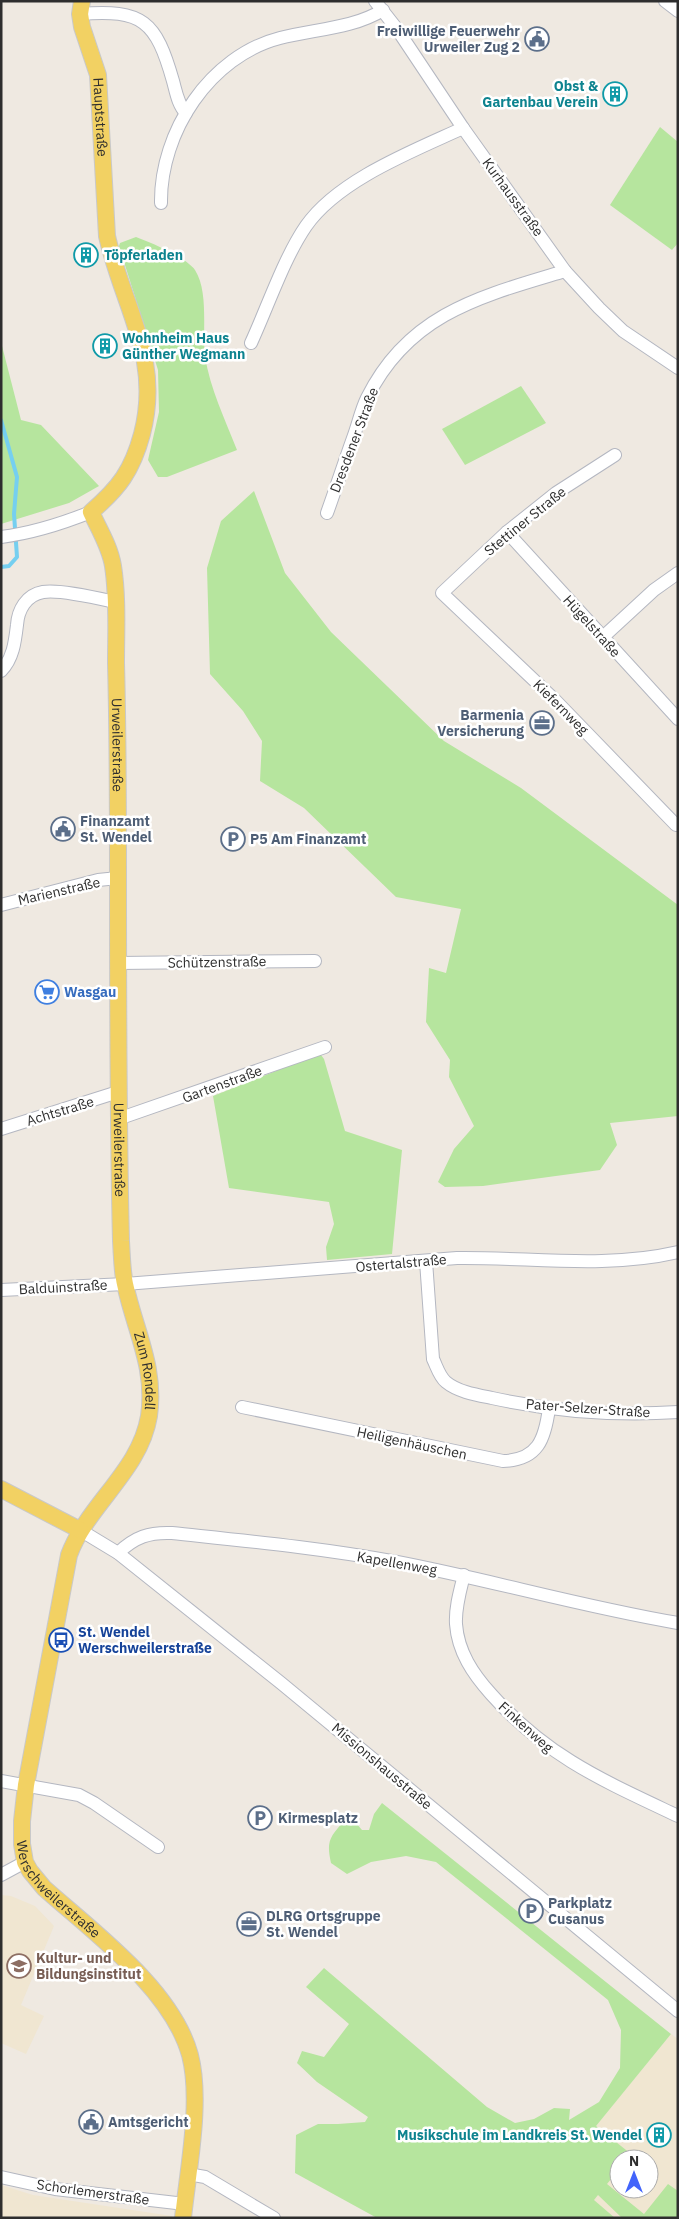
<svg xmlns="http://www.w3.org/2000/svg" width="679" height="2219" font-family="'IBM Plex Sans',sans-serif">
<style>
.education{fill:#f0e6d1;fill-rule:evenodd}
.green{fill:#b6e59e}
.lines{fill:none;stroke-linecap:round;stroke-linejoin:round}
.stream{stroke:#75cff0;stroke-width:4}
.minor-casing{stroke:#b4b7c1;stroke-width:14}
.major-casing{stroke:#c9c9c9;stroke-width:18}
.minor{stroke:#fff;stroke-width:12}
.major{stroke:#f2d163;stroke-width:16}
.labels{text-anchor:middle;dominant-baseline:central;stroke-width:5;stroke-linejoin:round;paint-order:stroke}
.service-label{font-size:14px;font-weight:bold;fill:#4e5e75;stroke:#fff;text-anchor:start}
.culture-label{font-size:14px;font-weight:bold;fill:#0d838f;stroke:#fff;text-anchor:end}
.street-label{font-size:14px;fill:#2e2e2e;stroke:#fff}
.shop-label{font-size:14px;font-weight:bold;fill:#366cbe;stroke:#fff;text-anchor:start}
.transit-label{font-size:14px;font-weight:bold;fill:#164399;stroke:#fff;text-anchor:start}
.education-label{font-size:14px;font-weight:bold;fill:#785e54;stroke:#fff;text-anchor:start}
</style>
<rect width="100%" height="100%" fill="#efe9e1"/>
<g class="education">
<polygon points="1,1895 11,1896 35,1906 54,1926 21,2005 44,2016 26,2054 1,2043"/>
<path d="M671 2034 678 2039V2218H615L559 2171ZM619 2159H649V2189H619Z"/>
<polygon points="1,2185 33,2195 172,2216 172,2218 1,2218"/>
</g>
<g class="green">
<polygon points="660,127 678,142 678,243 672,250 610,205"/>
<path d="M136 237C150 242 187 258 195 270 209 292 202 331 205 356 210 389 225 419 237 450L167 477H158L148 460 159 412 158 370 119 246 120 243Z"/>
<polygon points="1,342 21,420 41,425 99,486 69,503 1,524"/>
<polygon points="521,386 546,423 465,465 442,429"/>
<polygon points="254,491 285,573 331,632 444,741 521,788 678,905 678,1116 610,1123 617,1145 600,1170 483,1186 445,1187 438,1182 454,1149 474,1126 449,1077 450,1060 426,1022 429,968 446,973 461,909 396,897 304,808 260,781 262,741 243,711 210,674 207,568 221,521"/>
<polygon points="316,1055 321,1055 324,1059 345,1131 402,1150 392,1254 327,1260 326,1247 334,1224 329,1202 229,1188 213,1096"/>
<path d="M382 1803 671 2034 596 2126 631 2154 627 2159H619V2169L607 2184 644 2214 668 2184 678 2191V2218H622L598 2195 594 2200 615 2218H377L295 2173 296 2135 318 2124H338L365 2122 368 2117 317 2082 297 2063 302 2051 324 2057 349 2024 306 1987 324 1968 487 2107 515 2123 534 2119 554 2108 570 2109 569 2120 599 2102 620 2068 621 2030 608 2000 436 1862 406 1856 371 1862 347 1874 331 1863C326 1841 330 1837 344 1821L356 1823 362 1830H369L374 1814Z"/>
</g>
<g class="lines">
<polyline class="stream" points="1,420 17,477 14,514 17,557 9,566 1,567"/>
<g class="minor-casing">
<g id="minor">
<polyline points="375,1 397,29 463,128 565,271 599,308 623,331 678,368"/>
<polyline points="665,1 678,11"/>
<path d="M80 14C143 9 156 21 173 81 176 92 178 105 186 113"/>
<path d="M161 203C160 132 210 56 280 38 314 29 352 29 383 10"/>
<path d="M251 343C268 306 284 258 306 226 338 180 413 151 463 128"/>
<polyline points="615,455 556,493 507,532 442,593 555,700 676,825"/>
<path d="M327 513C336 488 344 463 353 438 358 425 361 410 367 398 409 313 482 296 565 271"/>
<polyline points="507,532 678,719"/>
<path d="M1 537C33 533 61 524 91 512"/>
<polyline points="603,637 654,590 678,573"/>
<path d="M1 671C13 659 15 642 17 625 18 610 26 595 43 592 59 589 97 598 115 602"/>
<polyline points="1,905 98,880 118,878"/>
<polyline points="118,963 315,961"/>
<polyline points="118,1119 325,1047"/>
<polyline points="1,1129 118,1092"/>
<path d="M426 1261 433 1359C437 1367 439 1376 446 1382 458 1392 477 1395 492 1398 552 1411 616 1416 678 1412"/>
<path d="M1 1290 125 1284 457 1258C531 1257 604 1269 678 1252"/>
<path d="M242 1407 503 1461C538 1460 545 1439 549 1408"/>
<polyline points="80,1530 118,1553 281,1683 678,2011"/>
<path d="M118 1553C135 1537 149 1532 172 1533 247 1541 322 1548 397 1562 491 1580 583 1607 678 1623"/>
<path d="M464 1575C460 1591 455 1608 456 1624 458 1652 473 1674 491 1694 547 1757 604 1781 678 1816"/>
<polyline points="1,1781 79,1795 94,1803 158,1847"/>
<polyline points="1,1875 25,1862"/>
<polyline points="188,2174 205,2177 274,2218"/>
<polyline points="1,2177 55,2189 185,2204"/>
</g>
</g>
<g class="major-casing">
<g id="major">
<path id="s1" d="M82 1 80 14 82 27 98 75 107 236C123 308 162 357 142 434 132 471 119 488 91 512 99 529 110 547 113 566 118 598 116 632 116 663 118 736 118 807 118 880 118 1000 118 1121 121 1241 122 1256 122 1271 125 1284 135 1331 156 1367 149 1416 140 1471 88 1504 69 1555L26 1785 22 1821V1844L25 1862 30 1871 44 1888C93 1932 172 1989 190 2055 202 2101 188 2170 183 2218"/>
<polyline points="1,1489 80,1530"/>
</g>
</g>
<use href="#minor" class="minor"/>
<use href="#major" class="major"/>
</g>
<defs>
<g id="civic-ring" transform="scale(1.25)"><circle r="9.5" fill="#fff" stroke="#5c6f8a" stroke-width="1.5"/><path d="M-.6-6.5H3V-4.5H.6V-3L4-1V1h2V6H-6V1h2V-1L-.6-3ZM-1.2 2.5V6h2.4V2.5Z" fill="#5c6f8a"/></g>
<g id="building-ring" transform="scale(1.25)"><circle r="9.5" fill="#fff" stroke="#0f9aa8" stroke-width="1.5"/><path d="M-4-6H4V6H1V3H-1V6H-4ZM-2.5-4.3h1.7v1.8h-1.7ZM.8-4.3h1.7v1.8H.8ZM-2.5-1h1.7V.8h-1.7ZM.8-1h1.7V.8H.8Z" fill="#0f9aa8"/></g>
<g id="office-ring" transform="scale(1.25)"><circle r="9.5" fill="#fff" stroke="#5c6f8a" stroke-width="1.5"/><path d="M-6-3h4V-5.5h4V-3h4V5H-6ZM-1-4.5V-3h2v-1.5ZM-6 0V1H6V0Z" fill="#5c6f8a"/></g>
<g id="parking-ring" transform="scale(1.25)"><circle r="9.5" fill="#fff" stroke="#5c6f8a" stroke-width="1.5"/><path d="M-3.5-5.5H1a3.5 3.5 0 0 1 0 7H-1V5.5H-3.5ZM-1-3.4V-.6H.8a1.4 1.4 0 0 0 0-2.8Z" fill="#5c6f8a"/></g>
<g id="supermarket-ring" transform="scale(1.25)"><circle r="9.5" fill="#fff" stroke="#3f7fe0" stroke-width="1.5"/><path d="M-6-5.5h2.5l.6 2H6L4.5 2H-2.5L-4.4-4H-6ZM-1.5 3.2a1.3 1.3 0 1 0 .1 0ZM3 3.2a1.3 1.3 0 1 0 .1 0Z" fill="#3f7fe0"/></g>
<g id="bus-ring" transform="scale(1.25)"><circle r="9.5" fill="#fff" stroke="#1a4fb4" stroke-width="1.5"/><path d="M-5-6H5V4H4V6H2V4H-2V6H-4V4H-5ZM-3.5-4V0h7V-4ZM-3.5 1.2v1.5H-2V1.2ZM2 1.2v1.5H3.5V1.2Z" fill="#1a4fb4"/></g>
<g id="school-ring" transform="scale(1.25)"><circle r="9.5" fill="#fff" stroke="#8d6e63" stroke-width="1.5"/><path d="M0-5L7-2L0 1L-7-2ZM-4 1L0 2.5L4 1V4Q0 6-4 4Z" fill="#8d6e63"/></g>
</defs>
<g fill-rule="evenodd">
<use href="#civic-ring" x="537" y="39"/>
<use href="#building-ring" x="615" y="94"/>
<use href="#building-ring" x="86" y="255"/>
<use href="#building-ring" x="105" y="346"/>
<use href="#office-ring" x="542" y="723"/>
<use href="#civic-ring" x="63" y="829"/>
<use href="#parking-ring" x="233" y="839"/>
<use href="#supermarket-ring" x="47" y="992"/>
<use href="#bus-ring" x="61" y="1640"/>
<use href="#parking-ring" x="260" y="1818"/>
<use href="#parking-ring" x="531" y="1911"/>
<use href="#office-ring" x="249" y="1924"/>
<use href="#school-ring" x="19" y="1966"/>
<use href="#civic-ring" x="91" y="2122"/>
<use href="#building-ring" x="659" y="2135"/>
</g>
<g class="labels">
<g class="service-label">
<text x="520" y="31" text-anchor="end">Freiwillige Feuerwehr<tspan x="520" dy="16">Urweiler Zug 2</tspan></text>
<text x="524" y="715" text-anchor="end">Barmenia<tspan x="524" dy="16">Versicherung</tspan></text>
<text x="80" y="821">Finanzamt<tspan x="80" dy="16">St. Wendel</tspan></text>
<text x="250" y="839">P5 Am Finanzamt</text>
<text x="278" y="1818">Kirmesplatz</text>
<text x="548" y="1903">Parkplatz<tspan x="548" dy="16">Cusanus</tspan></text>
<text x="266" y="1916">DLRG Ortsgruppe<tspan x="266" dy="16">St. Wendel</tspan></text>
<text x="108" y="2122">Amtsgericht</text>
</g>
<g class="culture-label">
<text x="598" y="86">Obst &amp;<tspan x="598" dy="16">Gartenbau Verein</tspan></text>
<text x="104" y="255" text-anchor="start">Töpferladen</text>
<text x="122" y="338" text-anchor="start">Wohnheim Haus<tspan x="122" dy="16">Günther Wegmann</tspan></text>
<text x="642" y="2135">Musikschule im Landkreis St. Wendel</text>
</g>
<g class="street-label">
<text stroke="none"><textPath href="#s1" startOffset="119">Hauptstraße</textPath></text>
<text transform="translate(513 197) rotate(54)">Kurhausstraße</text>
<text transform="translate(354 440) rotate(-69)">Dresdener Straße</text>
<text transform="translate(525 521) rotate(-39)">Stettiner Straße</text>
<text transform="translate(592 626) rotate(48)">Hügelstraße</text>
<text transform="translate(561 707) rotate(45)">Kiefernweg</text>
<text stroke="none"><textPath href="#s1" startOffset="775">Urweilerstraße</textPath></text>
<text transform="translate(59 891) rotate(-13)">Marienstraße</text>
<text transform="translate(217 962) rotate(-1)">Schützenstraße</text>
<text transform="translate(222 1084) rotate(-20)">Gartenstraße</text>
<text transform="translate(60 1111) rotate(-17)">Achtstraße</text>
<text stroke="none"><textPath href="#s1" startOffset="1180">Urweilerstraße</textPath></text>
<text transform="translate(401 1263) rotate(-5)">Ostertalstraße</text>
<text transform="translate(63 1287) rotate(-3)">Balduinstraße</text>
<text stroke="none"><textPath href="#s1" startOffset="1404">Zum Rondell</textPath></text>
<text transform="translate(588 1408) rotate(4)">Pater-Selzer-Straße</text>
<text transform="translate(412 1443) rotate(12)">Heiligenhäuschen</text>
<text transform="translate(397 1563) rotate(10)">Kapellenweg</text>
<text transform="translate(526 1727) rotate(42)">Finkenweg</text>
<text transform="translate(382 1766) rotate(40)">Missionshausstraße</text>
<text stroke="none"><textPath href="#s1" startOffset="1964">Werschweilerstraße</textPath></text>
<text transform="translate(93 2192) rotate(8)">Schorlemerstraße</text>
</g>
<g class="shop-label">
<text x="64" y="992">Wasgau</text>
</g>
<g class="transit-label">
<text x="78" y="1632">St. Wendel<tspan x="78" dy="16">Werschweilerstraße</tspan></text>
</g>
<g class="education-label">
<text x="36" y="1958">Kultur- und<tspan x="36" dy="16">Bildungsinstitut</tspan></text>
</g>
</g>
<rect width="679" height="2219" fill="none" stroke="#2e2e2e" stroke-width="5"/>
<g transform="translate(634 2174)"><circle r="24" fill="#ffffff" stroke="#ababab"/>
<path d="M0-4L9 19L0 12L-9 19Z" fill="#4264fb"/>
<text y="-8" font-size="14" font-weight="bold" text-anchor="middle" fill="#2e2e2e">N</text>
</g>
</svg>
